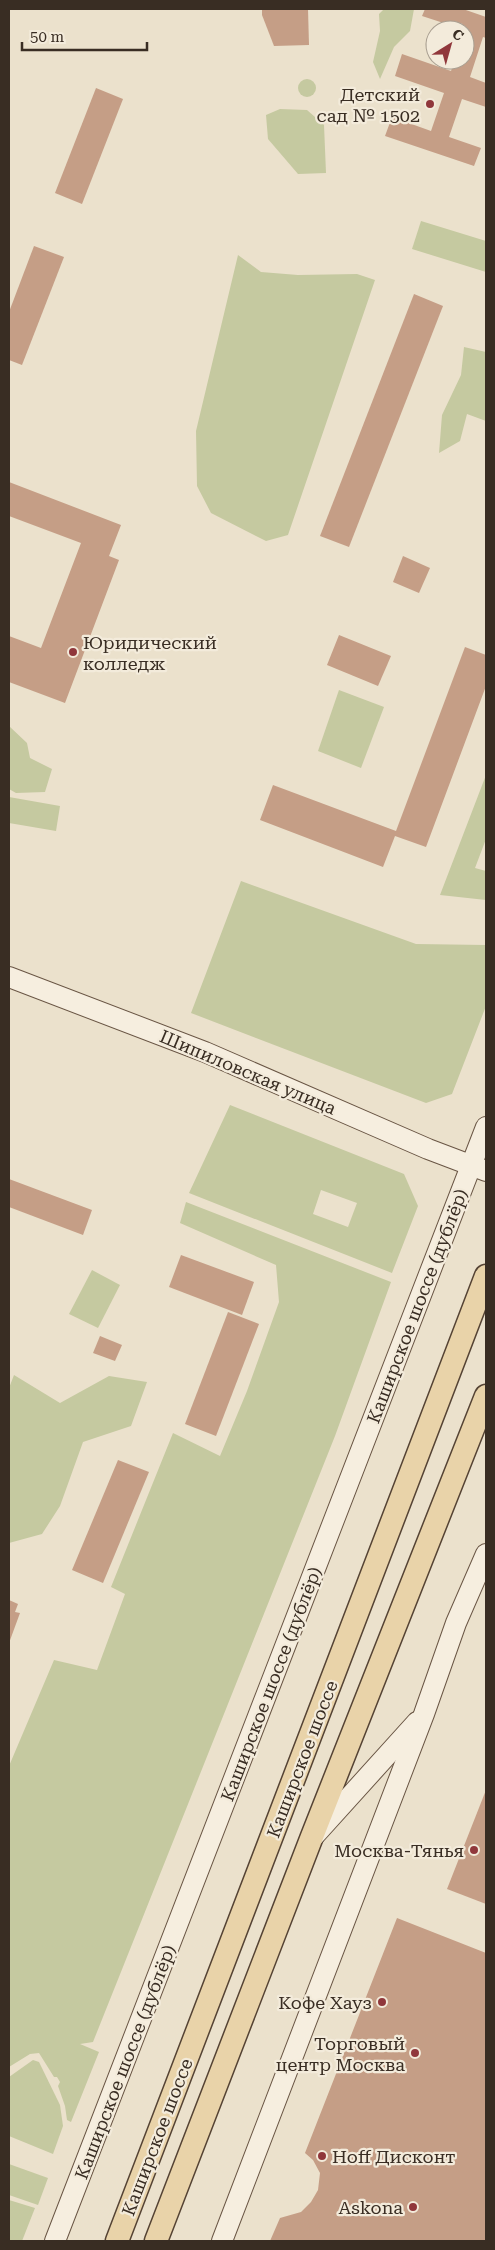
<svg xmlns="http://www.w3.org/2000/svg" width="495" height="2250" font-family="'Roboto Serif',serif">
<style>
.green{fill:#c5c9a0;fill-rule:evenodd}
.building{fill:#c59e86}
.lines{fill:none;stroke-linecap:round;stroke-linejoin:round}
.secondary-casing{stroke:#695544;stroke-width:22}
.primary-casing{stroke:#554334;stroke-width:25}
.secondary{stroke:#f6eedf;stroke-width:20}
.primary{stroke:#e9d3a9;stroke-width:22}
.poi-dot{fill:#90373b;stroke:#f3ebdb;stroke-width:2}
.labels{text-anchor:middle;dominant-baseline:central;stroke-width:4.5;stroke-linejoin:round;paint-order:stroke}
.poi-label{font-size:18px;fill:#392d23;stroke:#f3ebdb;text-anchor:end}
.street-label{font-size:18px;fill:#392d23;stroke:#f3ebdb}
</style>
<rect width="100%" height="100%" fill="#ebe1cc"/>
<g class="green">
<polygon points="384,9 414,9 410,31 394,47 380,79 373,62 380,31 379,14"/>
<circle cx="307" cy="88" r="9"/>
<polygon points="280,109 307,110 324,125 326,173 298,174 268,139 266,115"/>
<polygon points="421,221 486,241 486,272 412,249"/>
<polygon points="238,255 261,272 298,275 357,274 375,280 288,535 266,541 211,513 197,486 196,431"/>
<polygon points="464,347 486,352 486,421 467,414 460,441 439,453 442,415 461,375"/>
<polygon points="339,690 384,707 361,768 318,751"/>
<polygon points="9,726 27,743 30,758 52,769 45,792 16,793 9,789"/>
<polygon points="486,775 486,839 475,868 486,871 486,900 440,895"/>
<polygon points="9,797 60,806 56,831 9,823"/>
<polygon points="241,881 416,944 486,945 486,1006 452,1094 426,1103 191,1013"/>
<path d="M230 1105 404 1174 418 1206 392 1273 189 1193ZM321 1190 357 1203 348 1227 313 1214Z"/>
<polygon points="186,1202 391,1282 335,1436 93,2042 80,2044 99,2052 71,2122 67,2120 65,2106 58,2086 60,2082 57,2077 54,2077 39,2053 30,2054 9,2067 9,1766 54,1660 97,1670 125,1594 111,1587 173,1433 220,1456 247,1391 279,1302 276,1265 180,1223"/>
<polygon points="92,1270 120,1285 98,1328 69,1314"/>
<polygon points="14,1375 60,1403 109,1376 147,1382 131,1426 83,1442 60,1506 42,1534 9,1543 9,1388"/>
<polygon points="33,2060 39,2062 60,2105 63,2126 53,2154 9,2136 9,2077"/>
<polygon points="9,2164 48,2178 38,2205 9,2195"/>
<polygon points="9,2200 35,2208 22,2241 9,2241"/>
</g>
<g class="building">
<polygon points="262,9 308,9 309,45 274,46 262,15"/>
<polygon points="425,9 463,9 486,17 486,38 483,37 470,77 486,83 486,107 462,99 449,137 481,148 474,166 385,136 392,117 431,131 444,93 395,76 402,54 451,71 455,60 465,60 465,30 422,16"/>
<polygon points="96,88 123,99 82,204 55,193"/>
<polygon points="34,246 64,257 22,365 9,360 9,312"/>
<polygon points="414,294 443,306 349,547 320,536"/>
<polygon points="9,482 121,525 109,556 119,560 65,703 9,682 9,636 41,648 81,543 9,516"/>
<polygon points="403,556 430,568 419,593 393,582"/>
<polygon points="339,635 391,656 378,686 327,665"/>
<polygon points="465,647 486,655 486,686 426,847 395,836 383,867 260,820 273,785 396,831"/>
<polygon points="9,1179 92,1210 83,1235 9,1207"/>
<polygon points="181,1255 254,1282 242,1315 169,1287"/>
<polygon points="228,1312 259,1324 216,1436 185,1424"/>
<polygon points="100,1336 122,1345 115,1361 93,1353"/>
<polygon points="118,1460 149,1472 103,1583 72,1570"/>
<polygon points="9,1600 18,1604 15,1612 20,1613 9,1643"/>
<polygon points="486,1790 486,1904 447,1889"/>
<polygon points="397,1918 486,1953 486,2241 270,2241 280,2218 301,2212 311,2202 318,2190 320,2173 313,2160 305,2153"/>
</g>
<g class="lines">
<g class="secondary-casing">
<g id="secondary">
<polyline points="9,977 205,1052 428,1149 486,1171"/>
<polyline points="314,1836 417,1722"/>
<polyline points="55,2241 486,1127"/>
<polyline points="222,2241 424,1714 456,1623 486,1554"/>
</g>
</g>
<g class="primary-casing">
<g id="primary">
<polyline points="117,2241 486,1276"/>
<polyline points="156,2241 311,1839 486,1396"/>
</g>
</g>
<use href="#secondary" class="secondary"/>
<use href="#primary" class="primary"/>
</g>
<g class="poi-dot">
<circle cx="430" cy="104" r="5"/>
<circle cx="73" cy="652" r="5"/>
<circle cx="474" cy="1850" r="5"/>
<circle cx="382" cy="2002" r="5"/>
<circle cx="415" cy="2053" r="5"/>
<circle cx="322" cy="2156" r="5"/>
<circle cx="413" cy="2207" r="5"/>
</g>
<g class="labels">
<g class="poi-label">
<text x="420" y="94">Детский<tspan x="420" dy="21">сад № 1502</tspan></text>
<text x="83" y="642" text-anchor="start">Юридический<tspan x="83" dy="21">колледж</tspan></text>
<text x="464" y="1850">Москва-Тянья</text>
<text x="372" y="2002">Кофе Хауз</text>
<text x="405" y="2043">Торговый<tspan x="405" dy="21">центр Москва</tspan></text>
<text x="332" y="2156" text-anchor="start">Hoff Дисконт</text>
<text x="403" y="2207">Askona</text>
</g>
<g class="street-label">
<text transform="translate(248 1072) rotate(23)">Шипиловская улица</text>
<text transform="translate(417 1306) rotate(-69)">Каширское шоссе (дублёр)</text>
<text transform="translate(271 1684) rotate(-69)">Каширское шоссе (дублёр)</text>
<text transform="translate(302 1759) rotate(-69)">Каширское шоссе</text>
<text transform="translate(125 2062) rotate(-69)">Каширское шоссе (дублёр)</text>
<text transform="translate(157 2137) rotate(-69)">Каширское шоссе</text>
</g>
</g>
<rect width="495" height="2250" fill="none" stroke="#392d23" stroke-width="20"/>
<g transform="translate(450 45) rotate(37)"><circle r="24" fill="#f3ebdb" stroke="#a99f91"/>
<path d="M0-4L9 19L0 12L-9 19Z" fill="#90373b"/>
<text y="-8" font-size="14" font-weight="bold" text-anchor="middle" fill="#392d23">С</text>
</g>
<path d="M22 42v8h125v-8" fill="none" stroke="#392d23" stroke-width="2.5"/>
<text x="30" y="42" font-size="15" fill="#392d23" stroke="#f3ebdb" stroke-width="4" paint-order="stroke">50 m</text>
</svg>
